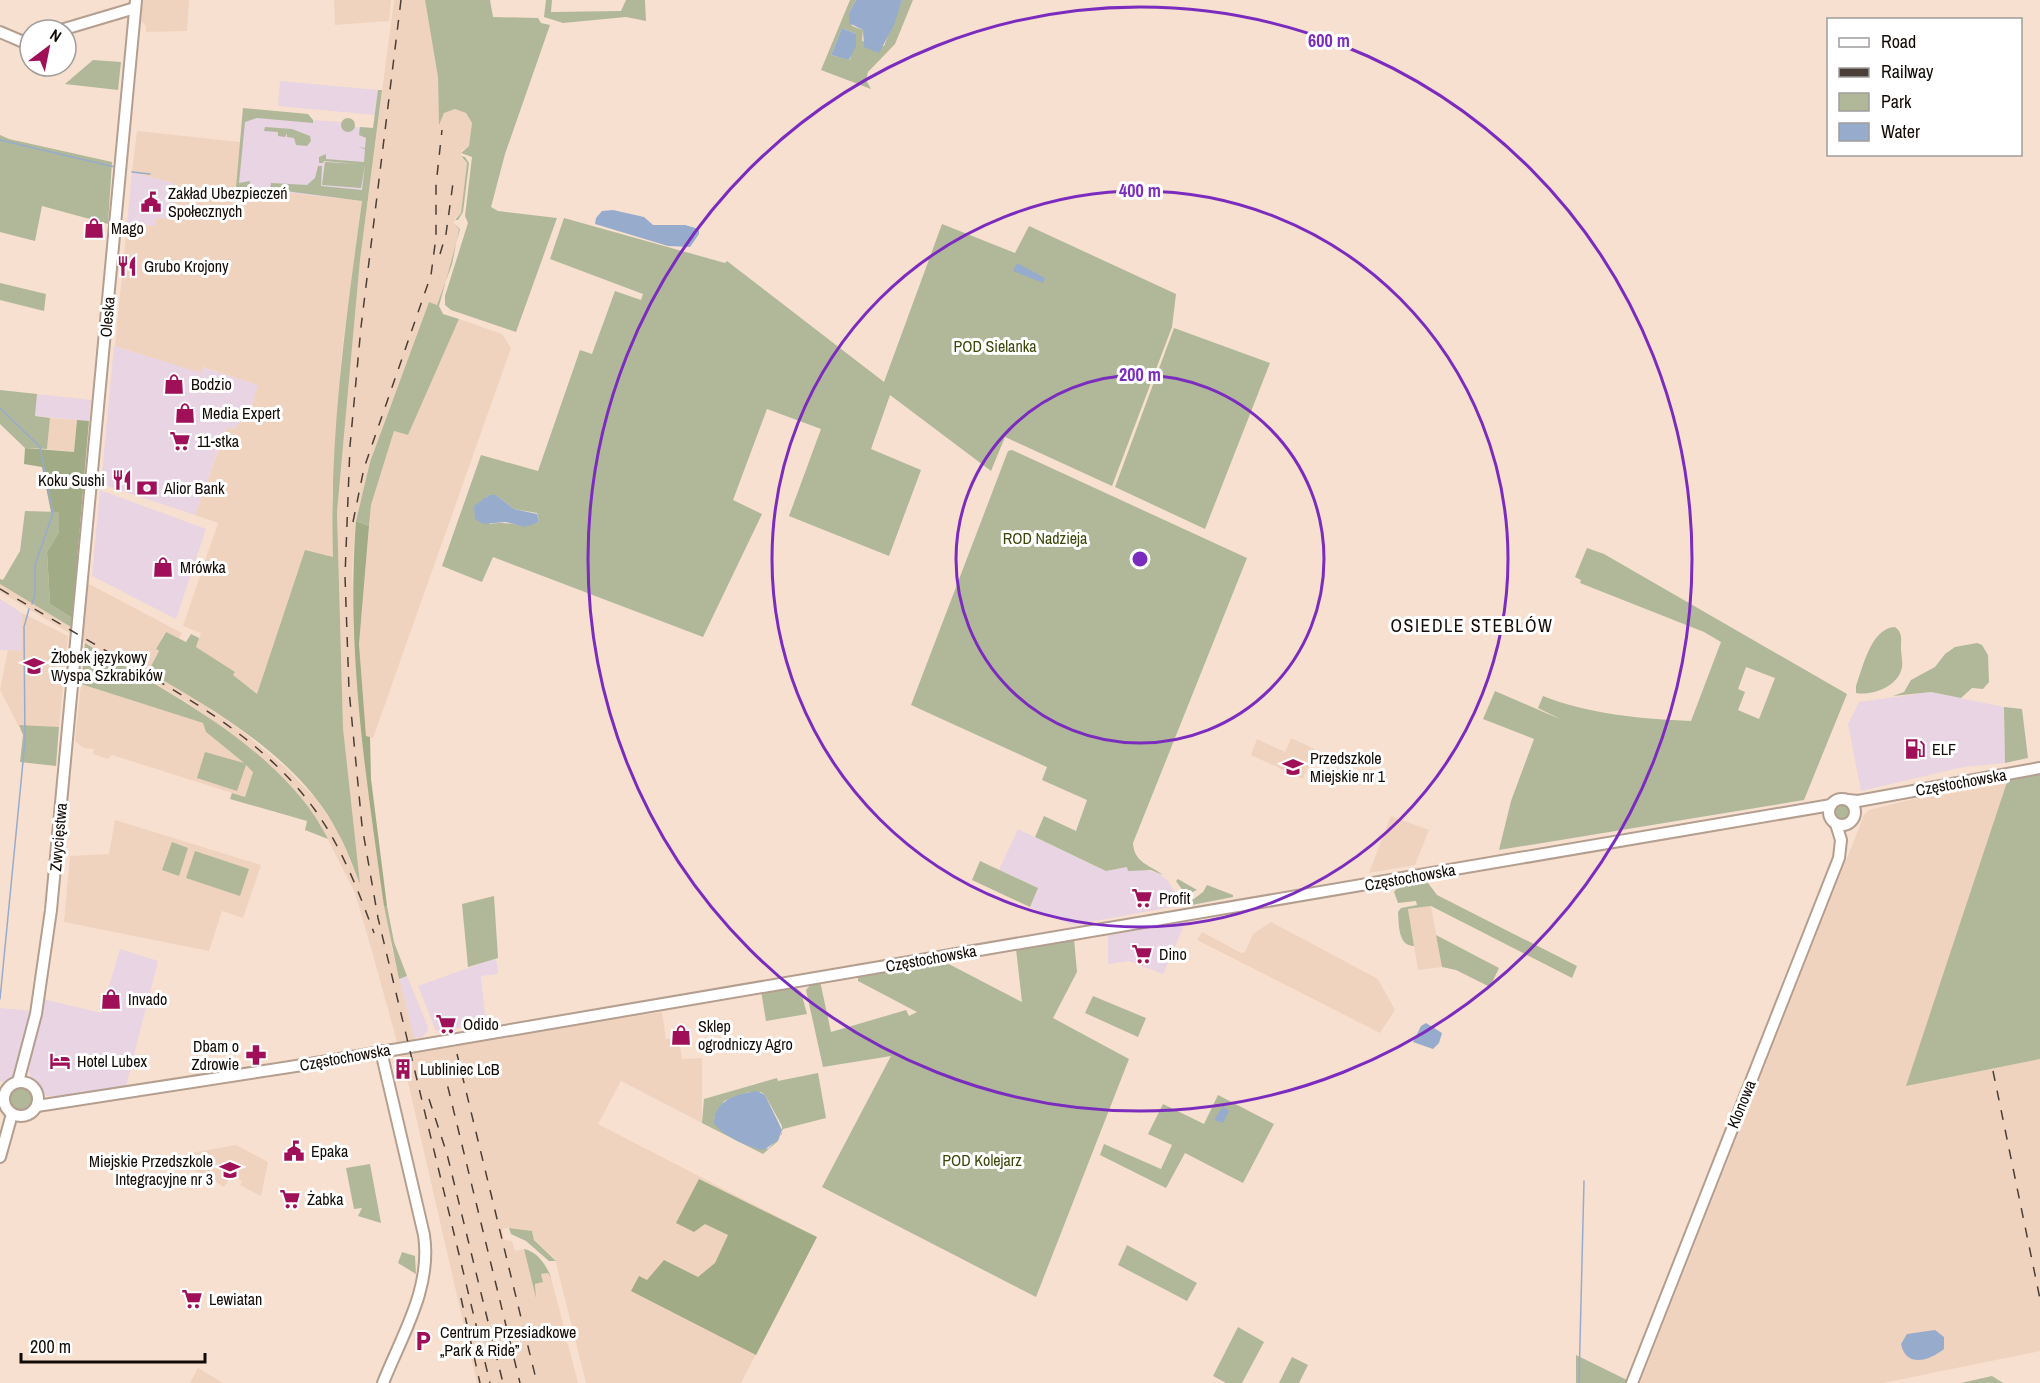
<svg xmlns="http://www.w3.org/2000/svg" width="2040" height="1383" font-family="'Archivo Narrow',sans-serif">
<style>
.commercial{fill:#e8d4e3}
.built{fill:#f0d3be}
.green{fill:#b0b899;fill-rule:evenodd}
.forest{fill:#a1ab86}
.water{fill:#97accc}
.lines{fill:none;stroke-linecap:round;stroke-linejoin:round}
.stream{stroke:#97accc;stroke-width:1.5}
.secondary-casing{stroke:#b49e8f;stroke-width:14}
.secondary{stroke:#fff;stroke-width:10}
.rail{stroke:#4a3f38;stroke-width:1.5;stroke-dasharray:10 10;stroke-linecap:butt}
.ring{fill:none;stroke:#7b2cbf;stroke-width:3}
.labels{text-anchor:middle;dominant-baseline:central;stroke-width:6;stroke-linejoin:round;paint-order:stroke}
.poi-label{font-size:16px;fill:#120b06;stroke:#fff;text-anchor:start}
.street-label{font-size:16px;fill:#120b06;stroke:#fff}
.park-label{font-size:16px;fill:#3c4709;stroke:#fff}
.neighbourhood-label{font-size:18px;letter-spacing:1.5px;fill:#120b06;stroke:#fff}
.centre{fill:#7b2cbf;stroke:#fff;stroke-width:3}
.ring-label{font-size:18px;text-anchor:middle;font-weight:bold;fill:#7b2cbf;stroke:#fff;stroke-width:6;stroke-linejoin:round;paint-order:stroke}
</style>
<rect width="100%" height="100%" fill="#f7e0cf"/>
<g class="commercial">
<polygon points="280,81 378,90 375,115 278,106"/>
<polygon points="243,109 310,116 313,120 352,123 354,127 373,128 362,201 236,187"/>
<polygon points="132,172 174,183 171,220 155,226 127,224"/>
<polygon points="114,346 200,372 202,367 258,385 250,412 234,429 226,428 195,515 101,484"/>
<polygon points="37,394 91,400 89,421 35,416"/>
<polygon points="100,490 206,529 176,619 92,576"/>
<polygon points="0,599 22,613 21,651 0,650"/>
<polygon points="1931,692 2004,707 2005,763 1963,767 1861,791 1848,724 1859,702"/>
<polygon points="1018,829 1106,871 1127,867 1157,872 1168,881 1183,905 1072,925 1030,907 1038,888 999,870"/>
<polygon points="1182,921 1184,925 1163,974 1129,961 1108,964 1108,934"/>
<polygon points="120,949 158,961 126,1086 79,1097 47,1096 33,1086 29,1070 43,999 101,1013"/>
<polygon points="496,958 498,974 481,976 485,1015 500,1022 436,1031 418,986"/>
<polygon points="407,976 428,1027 428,1031 422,1037 414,1038 399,979"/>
<polygon points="0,1008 33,1011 17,1077 6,1083 0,1081"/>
</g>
<g class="built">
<polygon points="142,0 189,0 187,31 146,32 146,26 141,21"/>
<polygon points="334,0 391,0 389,21 335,25"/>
<polygon points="394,0 425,0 438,77 439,122 444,113 455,109 466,113 472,123 469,146 461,151 461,158 467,163 461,213 455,218 454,224 459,228 452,264 437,305 429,302 370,462 356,521 352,571 361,726 374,837 392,949 409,1018 418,1050 662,1012 666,1039 679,1037 682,1059 702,1058 702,1123 621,1081 598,1124 817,1237 741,1383 586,1383 555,1259 534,1239 532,1231 509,1228 502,1229 504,1240 512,1241 515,1251 524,1249 538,1296 535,1284 541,1274 548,1273 551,1278 565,1331 563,1340 568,1344 578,1383 477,1383 408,1082 373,955 355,893 320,824 284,781 236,737 188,703 0,592 0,584 81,633 87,583 182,633 178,640 165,632 156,649 191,696 242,731 285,767 317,800 338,832 359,881 343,728 337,512 360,260"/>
<polygon points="137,131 240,142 237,187 362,201 342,350 332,496 333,557 305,551 257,695 233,675 235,672 196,647 201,633 183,626 218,523 195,515 227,427 234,429 250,412 258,385 203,367 201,373 115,346 127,224 155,226 156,218 171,219 174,183 132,172"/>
<polygon points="459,319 502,334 511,348 373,738 366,736 359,644 371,505 394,431 408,435"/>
<polygon points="50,418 77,420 74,452 47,449"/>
<polygon points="22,613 68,636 59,727 18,725 0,690 8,650 21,651"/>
<polygon points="81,684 203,723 206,732 253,771 245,797 112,755 108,759 93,754 94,749 83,748 75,741"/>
<polygon points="1291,738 1315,749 1303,779 1251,755 1257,739 1285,752"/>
<polygon points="2008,779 1907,1086 2040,1059 2040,1351 1883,1383 1640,1383 1864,815 1869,810 1905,801"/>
<polygon points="1391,816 1429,830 1415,865 1369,873"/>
<polygon points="115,820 261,865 243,918 222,911 209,951 64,922 70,856 109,854"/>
<polygon points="1431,906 1442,967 1418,970 1408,909"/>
<polygon points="1271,922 1378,979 1395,1010 1380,1033 1197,940 1202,932 1241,953 1245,952 1253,934"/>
<polygon points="236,1145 268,1162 261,1196 240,1185 242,1181 231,1176 224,1187 181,1162 183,1157 191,1153"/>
<polygon points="198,1368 223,1383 190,1383"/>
</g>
<g class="green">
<polygon points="425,0 490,0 493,17 538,18 541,23 550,25 505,154 491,207 498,211 557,218 516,332 451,310 445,305 445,296 468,223 465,216 472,157 461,153 469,146 472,123 466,113 455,109 444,113 439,125 438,77"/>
<polygon points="546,0 552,0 551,12 621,11 626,0 645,0 646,21 626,17 563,23 544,17"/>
<path d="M850 0H856L849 13 852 26 863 30 862 41 884 46 902 0H913L895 44 868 72 866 80 871 89 821 70ZM842 28 856 34 850 60 831 55Z"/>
<polygon points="93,60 121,62 118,90 65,84"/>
<path d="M378 90H382L360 260 337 512 343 728 360 884C353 867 347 849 338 833 302 761 216 710 148 672L159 651 156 649 166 632 186 642 191 634 199 638 196 647 235 672 233 675 257 694 305 550 333 557C329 437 346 318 362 201L270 189 271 183 307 185 315 178 318 166H322L321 186 362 190 365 165 361 188 322 185 325 162 357 164 324 161 323 163H319V157L326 154V159L364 162 365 149 358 147 365 148 366 138 359 135 360 127 373 128Z"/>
<polygon points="243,108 308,114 313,120 313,123 257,118 245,122 239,183 250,181 249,188 236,187"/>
<circle cx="348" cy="125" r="7"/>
<polygon points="265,127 292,129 310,136 311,141 307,146 296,145 294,138 287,137 287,133 285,137 278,136 278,132 264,131"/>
<polygon points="0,135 9,139 112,162 108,224 42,206 35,241 0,232"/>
<polygon points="461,156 465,157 469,163 463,212 458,220 455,220 461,213 467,163"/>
<path d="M564 218 725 263 727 261 884 382 942 224 1015 253 1029 226 1176 294 1172 327 1112 486 1005 437 991 471 890 395 871 449 921 470 889 556 789 516 821 429 767 409 733 500 762 514 703 637 493 557 482 582 442 566 481 455 538 471 580 350 592 354 615 291 641 300 643 294 550 259ZM489 495H496L514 509 537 513 539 522C518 529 510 520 490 524L486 497Z"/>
<polygon points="454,224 460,229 439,306 443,314 459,319 408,435 394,431 371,505 369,526 356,521 370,462 429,302 437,305 452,264 459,229"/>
<polygon points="0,283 46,294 44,311 0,300"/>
<polygon points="1174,328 1270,363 1205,529 1115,487"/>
<polygon points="0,390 37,394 35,416 50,418 47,449 25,448 0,424"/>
<path d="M1012 450 1247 558 1133 843C1134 863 1150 865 1163 875L1151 870 1128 871 1127 867 1106 871 1035 837 1044 816 1076 831 1087 800 1042 780 1047 767 911 705 1008 451Z"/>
<polygon points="25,511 59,512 59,532 47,552 50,604 72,618 71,627 0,584 0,579 3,580 20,551"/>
<path d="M1587 548 1604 554 1847 694 1804 800 1499 850 1511 801 1534 739 1483 719 1495 691 1562 720 1538 708 1543 696C1588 714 1641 719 1691 721L1721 642 1704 632 1580 583 1581 580 1575 577ZM1746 667 1775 678 1759 719 1738 710 1745 692 1738 689Z"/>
<path d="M1895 627C1903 633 1901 639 1901 648 1901 654 1903 662 1902 667 1899 686 1873 696 1856 693V686C1863 667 1871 628 1895 627Z"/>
<path d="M85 643C167 692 284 750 328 839L305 830 307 821 230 799 232 793 245 797 253 772 246 765 237 791 197 778 205 752 244 763 206 732 203 723 81 684Z"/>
<polygon points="1977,643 1982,645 1988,655 1989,682 1983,689 1972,688 1961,698 1931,692 1893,696 1904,692 1911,680 1935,667 1945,654 1955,647"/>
<polygon points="2004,707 2022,709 2028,758 2005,763"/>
<polygon points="19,725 59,727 56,766 20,762 23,735"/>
<polygon points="2040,774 2040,1059 1906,1086 2008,779"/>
<circle cx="1842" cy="811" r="8"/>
<polygon points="172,842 188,848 179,876 162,870"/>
<polygon points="195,851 249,869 240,896 186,878"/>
<polygon points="980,861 1038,888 1030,907 972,880"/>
<polygon points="1178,879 1197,890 1186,895 1176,881"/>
<path d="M1425 879 1437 895 1577 966 1572 978 1431 906 1408 909 1414 946C1398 946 1399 925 1398 912L1401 908 1417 905 1416 901 1398 903 1394 892 1402 882Z"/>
<polygon points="1207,885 1233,895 1233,897 1192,905 1191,901 1203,892"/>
<polygon points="494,896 498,958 468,967 462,904"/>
<polygon points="384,906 387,906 394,942 407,976 399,979"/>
<polygon points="1436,935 1499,968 1490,987 1456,970 1442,967"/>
<polygon points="1074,939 1077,972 1053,1018 1129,1059 1036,1297 822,1187 891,1056 823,1067 806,990 812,983 820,981 831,1032 906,1010 909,1016 917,1012 858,981 858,975 943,961 1022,1002 1016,949"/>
<polygon points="793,985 801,992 807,1014 766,1021 761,991"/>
<polygon points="1093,996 1146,1018 1138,1037 1085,1013"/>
<path d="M818 1073 826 1118 783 1129 778 1141 763 1154 702 1123 704 1099 777 1078 778 1081ZM749 1092H761L765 1095 782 1126V1134L768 1149 714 1118 724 1101Z"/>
<circle cx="21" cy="1099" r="13"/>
<polygon points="1218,1095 1274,1124 1243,1183 1185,1153 1166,1188 1100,1155 1104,1144 1161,1169 1172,1145 1148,1134 1163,1104 1204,1124"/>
<polygon points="370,1164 381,1223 358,1216 362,1208 354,1209 346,1168"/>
<polygon points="509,1228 532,1231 534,1240 556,1261 549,1261 526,1241 511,1234"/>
<polygon points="1127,1245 1197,1283 1187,1301 1118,1265"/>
<path d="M524 1249C537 1251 548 1267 551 1278L548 1273 541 1274 543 1282 535 1284 536 1298Z"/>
<polygon points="402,1252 415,1256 416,1274 398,1263"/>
<polygon points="1238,1327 1264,1342 1242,1383 1226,1383 1213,1376"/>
<polygon points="1576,1355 1627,1380 1626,1383 1576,1383"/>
<polygon points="1292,1357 1308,1365 1299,1383 1279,1383"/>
<polygon points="1992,1376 2003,1383 1959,1383 1961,1383"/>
</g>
<g class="forest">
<polygon points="77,420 89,421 72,618 50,604 47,552 59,532 59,512 51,512 42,467 24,464 25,448 74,452"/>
<path d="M356 521 369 526 359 644 366 736 370 737 371 779 387 906H384C366 779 346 650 356 521Z"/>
<polygon points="699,1179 817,1237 756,1355 631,1291 639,1276 647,1280 664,1260 698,1277 715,1263 728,1235 705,1224 694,1232 676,1223"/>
</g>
<g class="water">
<polygon points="856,0 902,0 894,25 879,53 864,47 863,30 849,23 849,13"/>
<polygon points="842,28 856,34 856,46 849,60 831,55"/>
<polygon points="613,210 644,217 653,225 685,225 699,229 699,234 690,247 668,246 595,224 596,218 602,211"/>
<polygon points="1017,263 1045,278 1043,283 1013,271"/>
<polygon points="489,495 496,495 514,509 537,514 539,522 525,527 506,522 483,524 475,519 474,506"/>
<polygon points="1426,1023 1442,1033 1439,1043 1433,1049 1413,1042 1421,1026"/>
<path d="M757 1091 765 1095 782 1130 778 1140 764 1150C751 1149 721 1135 714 1123 714 1100 737 1094 757 1091Z"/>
<polygon points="1223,1106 1229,1111 1223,1123 1214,1120"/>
<path d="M1935 1330 1944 1337V1349C1929 1361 1906 1368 1901 1344L1907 1334Z"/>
</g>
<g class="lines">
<g class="stream">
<polyline points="0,140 115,167"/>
<polyline points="132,172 150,174"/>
<polyline points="0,408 40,447 53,513 35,565 35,595 32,604"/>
<polyline points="0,999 25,741 24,627 29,609"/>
<polyline points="1579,1383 1584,1181"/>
</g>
<g class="secondary-casing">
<g id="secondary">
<polyline points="61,30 135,8"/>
<polyline points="0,32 21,41 30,40"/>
<circle cx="1842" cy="812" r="13"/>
<polyline points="1848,800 1858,801 2040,768"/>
<path d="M381 1051 424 1235C432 1288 402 1335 383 1383"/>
<circle cx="21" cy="1099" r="17"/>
<polyline points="18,1082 36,1014 51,910 136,0"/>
<polyline points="37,1106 322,1062 1831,805"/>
<polyline points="0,1157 12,1114"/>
<polyline points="1632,1383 1839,858 1841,840 1836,824"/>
</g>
</g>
<use href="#secondary" class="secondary"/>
<g class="rail">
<polyline points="401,0 361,327 350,446 345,576 349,690 362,826 378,918 490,1383"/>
<polyline points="440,254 446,234 453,183"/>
<polyline points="353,522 364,468 431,275 436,237 436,185 442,130"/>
<path d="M0 589C45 615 89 641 134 667 202 706 268 745 315 810 342 848 358 890 374 933"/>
<polyline points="457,1054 525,1334"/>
<polyline points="443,1067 520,1383"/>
<polyline points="1993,1071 2040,1299"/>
<polyline points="429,1099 447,1154 503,1383"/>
<polyline points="461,1298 480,1383"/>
<polyline points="523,1326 537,1383"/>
</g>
</g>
<g class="ring">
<circle cx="1140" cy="559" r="184"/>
<circle cx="1140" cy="559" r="368"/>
<circle cx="1140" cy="559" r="552"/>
</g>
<defs>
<g id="civic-bare" transform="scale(1.62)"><path d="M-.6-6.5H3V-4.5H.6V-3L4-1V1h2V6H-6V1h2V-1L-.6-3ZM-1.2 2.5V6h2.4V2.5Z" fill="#a01058" stroke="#fff" stroke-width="2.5" paint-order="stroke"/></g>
<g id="shop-bare" transform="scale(1.62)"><path d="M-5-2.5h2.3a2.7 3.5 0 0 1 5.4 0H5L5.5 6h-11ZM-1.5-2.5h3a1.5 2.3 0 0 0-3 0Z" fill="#a01058" stroke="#fff" stroke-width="2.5" paint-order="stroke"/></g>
<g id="restaurant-bare" transform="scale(1.62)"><path d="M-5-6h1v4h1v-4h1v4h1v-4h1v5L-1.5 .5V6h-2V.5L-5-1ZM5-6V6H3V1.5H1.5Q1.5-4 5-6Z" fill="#a01058" stroke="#fff" stroke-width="2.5" paint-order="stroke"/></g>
<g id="supermarket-bare" transform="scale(1.62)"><path d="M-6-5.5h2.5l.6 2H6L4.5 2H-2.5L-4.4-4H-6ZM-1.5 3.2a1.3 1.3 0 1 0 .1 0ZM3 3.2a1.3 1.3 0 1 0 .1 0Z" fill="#a01058" stroke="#fff" stroke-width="2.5" paint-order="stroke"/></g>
<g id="bank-bare" transform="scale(1.62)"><path d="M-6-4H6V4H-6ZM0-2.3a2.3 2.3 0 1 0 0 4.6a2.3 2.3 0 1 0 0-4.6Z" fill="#a01058" stroke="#fff" stroke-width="2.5" paint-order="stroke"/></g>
<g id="school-bare" transform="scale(1.62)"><path d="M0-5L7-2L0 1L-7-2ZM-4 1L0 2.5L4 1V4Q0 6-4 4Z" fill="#a01058" stroke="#fff" stroke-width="2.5" paint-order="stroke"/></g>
<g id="fuel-bare" transform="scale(1.62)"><path d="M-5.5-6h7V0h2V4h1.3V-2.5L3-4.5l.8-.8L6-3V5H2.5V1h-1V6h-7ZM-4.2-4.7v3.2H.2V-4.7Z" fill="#a01058" stroke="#fff" stroke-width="2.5" paint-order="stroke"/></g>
<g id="pharmacy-bare" transform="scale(1.62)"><path d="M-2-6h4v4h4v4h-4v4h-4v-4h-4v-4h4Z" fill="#a01058" stroke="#fff" stroke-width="2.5" paint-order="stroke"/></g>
<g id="hotel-bare" transform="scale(1.62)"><path d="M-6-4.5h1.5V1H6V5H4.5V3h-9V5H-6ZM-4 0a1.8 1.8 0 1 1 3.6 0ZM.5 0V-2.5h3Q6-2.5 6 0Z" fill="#a01058" stroke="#fff" stroke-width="2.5" paint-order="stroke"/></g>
<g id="building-bare" transform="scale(1.62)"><path d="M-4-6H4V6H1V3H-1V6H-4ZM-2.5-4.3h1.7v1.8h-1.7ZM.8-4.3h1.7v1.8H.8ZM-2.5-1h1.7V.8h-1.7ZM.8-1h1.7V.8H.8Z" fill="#a01058" stroke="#fff" stroke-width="2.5" paint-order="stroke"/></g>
<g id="parking-bare" transform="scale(1.62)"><path d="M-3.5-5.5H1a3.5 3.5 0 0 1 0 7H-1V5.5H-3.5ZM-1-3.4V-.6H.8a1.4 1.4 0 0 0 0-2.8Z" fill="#a01058" stroke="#fff" stroke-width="2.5" paint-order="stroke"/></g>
</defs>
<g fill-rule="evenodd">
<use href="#civic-bare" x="151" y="202"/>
<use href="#shop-bare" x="94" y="228"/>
<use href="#restaurant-bare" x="127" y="266"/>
<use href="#shop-bare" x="174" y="384"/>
<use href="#shop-bare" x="185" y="413"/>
<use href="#supermarket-bare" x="180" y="441"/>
<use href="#restaurant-bare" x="122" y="480"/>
<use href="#bank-bare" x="147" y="488"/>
<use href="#shop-bare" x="163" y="567"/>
<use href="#school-bare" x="34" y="666"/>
<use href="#fuel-bare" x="1915" y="749"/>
<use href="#school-bare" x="1293" y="767"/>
<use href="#supermarket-bare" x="1142" y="898"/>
<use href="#supermarket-bare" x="1142" y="954"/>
<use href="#shop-bare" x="111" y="999"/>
<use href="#supermarket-bare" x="446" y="1024"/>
<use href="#shop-bare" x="681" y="1035"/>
<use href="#pharmacy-bare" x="256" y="1055"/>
<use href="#hotel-bare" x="60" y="1061"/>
<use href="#building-bare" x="403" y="1069"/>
<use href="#civic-bare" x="294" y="1151"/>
<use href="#school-bare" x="230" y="1170"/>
<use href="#supermarket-bare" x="290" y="1199"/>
<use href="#supermarket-bare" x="192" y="1299"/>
<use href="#parking-bare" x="423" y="1341"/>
</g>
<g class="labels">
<g class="poi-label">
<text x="168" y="193">Zakład Ubezpieczeń<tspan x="168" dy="18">Społecznych</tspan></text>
<text x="111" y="228">Mago</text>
<text x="144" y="266">Grubo Krojony</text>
<text x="191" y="384">Bodzio</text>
<text x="202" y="413">Media Expert</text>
<text x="197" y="441">11-stka</text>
<text x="105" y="480" text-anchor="end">Koku Sushi</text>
<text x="164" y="488">Alior Bank</text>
<text x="180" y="567">Mrówka</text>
<text x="51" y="657">Żłobek językowy<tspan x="51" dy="18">Wyspa Szkrabików</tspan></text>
<text x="1932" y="749">ELF</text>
<text x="1310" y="758">Przedszkole<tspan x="1310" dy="18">Miejskie nr 1</tspan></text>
<text x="1159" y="898">Profit</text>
<text x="1159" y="954">Dino</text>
<text x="128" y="999">Invado</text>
<text x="463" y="1024">Odido</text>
<text x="698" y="1026">Sklep<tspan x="698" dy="18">ogrodniczy Agro</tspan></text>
<text x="239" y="1046" text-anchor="end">Dbam o<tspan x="239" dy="18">Zdrowie</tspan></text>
<text x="77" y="1061">Hotel Lubex</text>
<text x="420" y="1069">Lubliniec LcB</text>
<text x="311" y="1151">Epaka</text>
<text x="213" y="1161" text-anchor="end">Miejskie Przedszkole<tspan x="213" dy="18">Integracyjne nr 3</tspan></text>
<text x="307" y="1199">Żabka</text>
<text x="209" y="1299">Lewiatan</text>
<text x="440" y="1332">Centrum Przesiadkowe<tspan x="440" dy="18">„Park &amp; Ride”</tspan></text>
</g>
<g class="street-label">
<text transform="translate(107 317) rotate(-85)">Oleska</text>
<text transform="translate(1961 782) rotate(-10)">Częstochowska</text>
<text transform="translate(58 837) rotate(-85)">Zwycięstwa</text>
<text transform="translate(1410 877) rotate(-10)">Częstochowska</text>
<text transform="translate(931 958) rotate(-10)">Częstochowska</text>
<text transform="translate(345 1057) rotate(-10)">Częstochowska</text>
<text transform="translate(1741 1104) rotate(-68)">Klonowa</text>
</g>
<g class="park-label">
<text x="995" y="346">POD Sielanka</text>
<text x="1045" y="538">ROD Nadzieja</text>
<text x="982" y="1160">POD Kolejarz</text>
</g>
<g class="neighbourhood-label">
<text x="1472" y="625">OSIEDLE STEBLÓW</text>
</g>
</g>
<circle cx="1140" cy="559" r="9" class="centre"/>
<g class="ring-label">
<text x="1329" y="47">600 m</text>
<text x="1140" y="197">400 m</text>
<text x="1140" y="381">200 m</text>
</g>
<rect x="1827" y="18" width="195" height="138" fill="#ffffff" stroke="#a09d9b" stroke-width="1.5"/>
<rect x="1839" y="38" width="30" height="9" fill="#ffffff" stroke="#a09d9b" stroke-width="1.5"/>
<text x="1881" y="48" font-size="18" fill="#120b06">Road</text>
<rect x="1839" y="68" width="30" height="9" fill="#4a3f38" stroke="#a09d9b" stroke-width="1.5"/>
<text x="1881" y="78" font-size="18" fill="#120b06">Railway</text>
<rect x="1839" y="93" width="30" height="18" fill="#b0b899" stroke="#a09d9b" stroke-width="1.5"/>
<text x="1881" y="108" font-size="18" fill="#120b06">Park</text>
<rect x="1839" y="123" width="30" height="18" fill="#97accc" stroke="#a09d9b" stroke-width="1.5"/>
<text x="1881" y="138" font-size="18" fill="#120b06">Water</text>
<g transform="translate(48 48) rotate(32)"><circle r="28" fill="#ffffff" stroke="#a09d9b" stroke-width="1.5"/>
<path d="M0-4.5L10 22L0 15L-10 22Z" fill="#a01058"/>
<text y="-9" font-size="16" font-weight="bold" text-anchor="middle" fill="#120b06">N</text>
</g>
<path d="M21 1353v9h184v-9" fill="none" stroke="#120b06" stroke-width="3"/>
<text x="30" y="1353" font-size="18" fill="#120b06" stroke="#ffffff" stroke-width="4.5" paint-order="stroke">200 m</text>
</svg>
